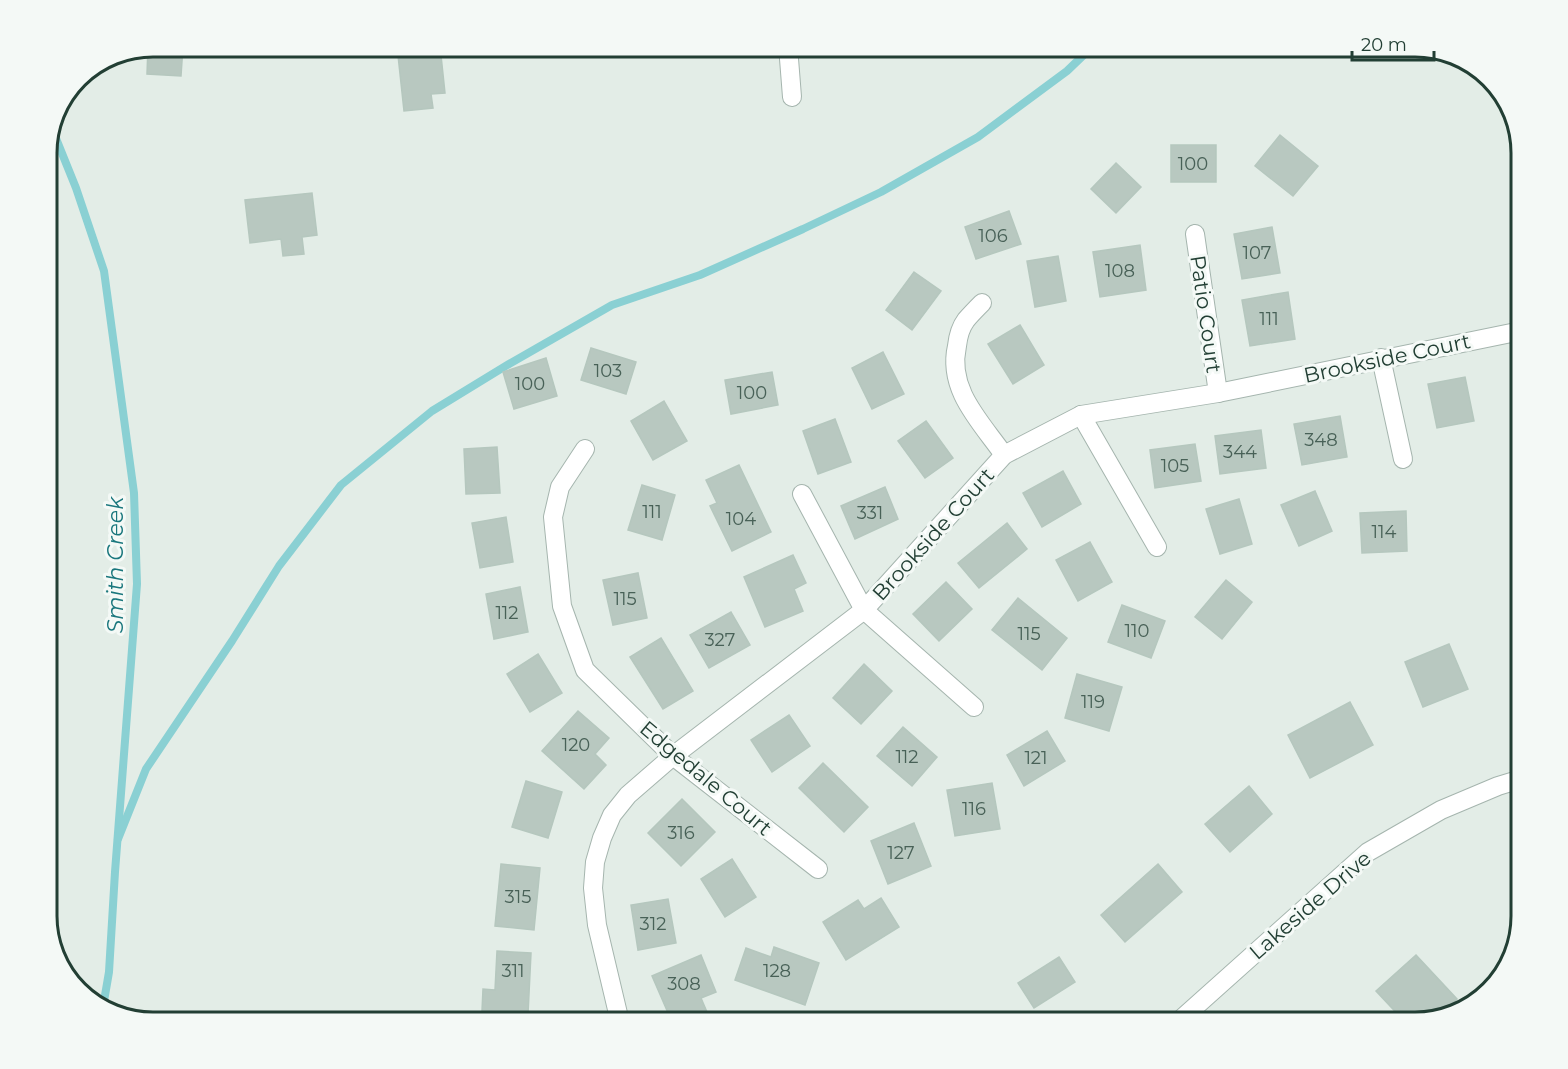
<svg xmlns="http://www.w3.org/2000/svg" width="1568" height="1069" font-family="Montserrat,sans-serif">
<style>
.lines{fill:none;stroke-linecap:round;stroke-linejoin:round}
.stream{stroke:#8ad0d3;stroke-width:8}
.building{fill:#b8c8c0;stroke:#b5c7be;stroke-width:1.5}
.minor-casing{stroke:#a5b5ae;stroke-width:20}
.minor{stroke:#fff;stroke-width:18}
.labels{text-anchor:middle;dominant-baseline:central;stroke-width:6;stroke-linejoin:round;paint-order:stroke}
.number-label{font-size:18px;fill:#486157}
.street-label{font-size:21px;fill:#223f34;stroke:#f4f9f6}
.water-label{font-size:22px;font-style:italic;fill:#1a777d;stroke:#f4f9f6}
.rim{fill:none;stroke:#223f34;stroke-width:3}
</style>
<rect width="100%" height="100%" fill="#e3ede7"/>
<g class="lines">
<g class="stream">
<polyline points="53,131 76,188 104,271 134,493 137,584 115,872 109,972 103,1007"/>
<polyline points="118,839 146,769 232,641 279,566 341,485 432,411 509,364 612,305 700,275 803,229 881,192 978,137 1067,71 1093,46"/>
</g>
</g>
<g class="building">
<polygon points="183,46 181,76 147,74 148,47"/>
<polygon points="397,46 440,46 445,93 431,94 433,108 404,111"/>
<polygon points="1280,135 1318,166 1293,196 1255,166"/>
<rect x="1171" y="145" width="45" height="37"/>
<polygon points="1116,163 1141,187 1116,213 1091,189"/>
<polygon points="312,193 317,235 302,237 304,254 283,256 281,239 250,243 245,200"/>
<polygon points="1009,211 1021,244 976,259 965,227"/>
<polygon points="1272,227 1280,273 1242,279 1234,234"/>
<polygon points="1140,245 1146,290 1100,297 1093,252"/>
<polygon points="1058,256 1066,301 1035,307 1027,261"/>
<polygon points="914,272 941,291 912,330 886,310"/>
<polygon points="1288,292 1295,339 1250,346 1242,300"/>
<polygon points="1020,325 1044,365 1013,384 988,344"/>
<polygon points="591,348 636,362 626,394 581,380"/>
<polygon points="883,352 904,394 872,409 852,368"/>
<polygon points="546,358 557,396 514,409 503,372"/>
<polygon points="772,372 778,405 731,414 725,380"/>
<polygon points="1465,377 1474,421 1437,428 1428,384"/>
<polygon points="664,401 687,441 653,460 631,421"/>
<polygon points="1340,416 1347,457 1302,465 1294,424"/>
<polygon points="835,419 851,462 818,474 803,431"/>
<polygon points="926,421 953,458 925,478 898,441"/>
<polygon points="1261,430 1266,468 1220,474 1215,436"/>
<polygon points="1195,444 1201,481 1155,488 1150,450"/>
<polygon points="497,447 500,493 466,494 464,449"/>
<polygon points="739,465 771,532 732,551 710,506 717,503 706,480"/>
<polygon points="1063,471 1081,504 1042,527 1023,493"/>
<polygon points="642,485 675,495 662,540 628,530"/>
<polygon points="885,487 898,519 855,539 841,506"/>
<polygon points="1315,491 1332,531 1299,546 1281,505"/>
<polygon points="1239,499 1252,544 1220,554 1206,509"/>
<polygon points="1406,511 1407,551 1362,553 1360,513"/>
<polygon points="506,517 513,562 480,568 472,523"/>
<polygon points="1007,523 1027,549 979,588 958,563"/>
<polygon points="1090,542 1112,582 1078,601 1056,560"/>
<polygon points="793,555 806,583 794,589 803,611 765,627 744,577"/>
<polygon points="638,573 647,618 613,625 603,580"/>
<polygon points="1226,580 1252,602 1222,639 1195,617"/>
<polygon points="946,582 972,609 939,641 913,614"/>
<polygon points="520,587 528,632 494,639 486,594"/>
<polygon points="1018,598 1067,638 1042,670 992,630"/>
<polygon points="1122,605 1165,621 1151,658 1108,642"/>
<polygon points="731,612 750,645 709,668 690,635"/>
<polygon points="661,638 693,691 663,709 630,657"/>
<polygon points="1449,644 1468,689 1423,707 1405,662"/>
<polygon points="538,654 562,693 530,712 507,674"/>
<polygon points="864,664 892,691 861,724 833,698"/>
<polygon points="1077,674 1122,687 1109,731 1065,718"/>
<polygon points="1350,702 1373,745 1310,778 1288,735"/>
<polygon points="578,711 609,738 595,754 606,765 584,789 542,751"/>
<polygon points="789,715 810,746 772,772 751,740"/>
<polygon points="903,727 937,757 912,786 877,756"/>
<polygon points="1047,731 1065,761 1024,786 1007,755"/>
<polygon points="823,763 868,807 844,832 799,788"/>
<polygon points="526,781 562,792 548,838 512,827"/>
<polygon points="992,783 1000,829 955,836 947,790"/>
<polygon points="1249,786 1272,814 1230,852 1205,824"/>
<polygon points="682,799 715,832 681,866 648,833"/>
<polygon points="914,823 931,866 888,884 871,841"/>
<polygon points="732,859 756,897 725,917 701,879"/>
<polygon points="501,864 540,868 534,930 495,926"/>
<polygon points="1158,864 1182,892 1125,942 1101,915"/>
<polygon points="881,898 899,927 846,960 823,922 858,900 864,909"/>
<polygon points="668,899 676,943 638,950 631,905"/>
<polygon points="774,947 819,963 805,1005 735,980 746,948 771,957"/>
<polygon points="497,951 531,953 528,1014 482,1011 483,989 495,990"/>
<polygon points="701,955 716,992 701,998 707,1012 683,1022 672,1022 652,976"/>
<polygon points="1416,955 1457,999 1438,1017 1424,1020 1417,1012 1405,1022 1376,991"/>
<polygon points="1059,957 1075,982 1034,1008 1018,983"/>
</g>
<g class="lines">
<g class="minor-casing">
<g id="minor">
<polyline points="788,46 792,97"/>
<polyline points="1195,234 1218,393"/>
<path d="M982 303C977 308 971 314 966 320 960 328 958 337 957 346 947 390 981 422 1004 455"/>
<polyline points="1381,358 1403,459"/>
<polyline points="1081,415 1157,547"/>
<polyline points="585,449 560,487 553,517 562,606 585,670 673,756 818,869"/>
<polyline points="802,494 864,610 974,707"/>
<polyline points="620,1022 597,925 593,888 595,862 602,838 612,815 628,795 673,756 864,610 1004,455 1081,415 1218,393 1521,331"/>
<polyline points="1178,1022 1368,852 1441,810 1498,786 1521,779"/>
</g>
</g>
<use href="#minor" class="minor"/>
</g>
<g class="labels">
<g class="number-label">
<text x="1193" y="164">100</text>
<text x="993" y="236">106</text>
<text x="1257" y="253">107</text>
<text x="1120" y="271">108</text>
<text x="1269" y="319">111</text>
<text x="608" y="371">103</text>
<text x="530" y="384">100</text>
<text x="752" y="393">100</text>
<text x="1321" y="440">348</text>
<text x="1240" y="452">344</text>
<text x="1175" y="466">105</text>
<text x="652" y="512">111</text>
<text x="870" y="513">331</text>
<text x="741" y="519">104</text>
<text x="1384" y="532">114</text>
<text x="625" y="599">115</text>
<text x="507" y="613">112</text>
<text x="1137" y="631">110</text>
<text x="1029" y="634">115</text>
<text x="720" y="640">327</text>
<text x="1093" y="702">119</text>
<text x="576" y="745">120</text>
<text x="907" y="757">112</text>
<text x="1036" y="758">121</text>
<text x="974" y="809">116</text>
<text x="681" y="833">316</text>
<text x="901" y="853">127</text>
<text x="518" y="897">315</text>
<text x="653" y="924">312</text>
<text x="513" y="971">311</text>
<text x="777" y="971">128</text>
<text x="684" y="984">308</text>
</g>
<g class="street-label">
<text transform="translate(1206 314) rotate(82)">Patio Court</text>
<text transform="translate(1387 358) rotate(-12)">Brookside Court</text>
<text transform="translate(933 534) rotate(-48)">Brookside Court</text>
<text transform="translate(706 778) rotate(40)">Edgedale Court</text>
<text transform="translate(1310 905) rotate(-41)">Lakeside Drive</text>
</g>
<g class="water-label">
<text transform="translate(115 565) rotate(-90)">Smith Creek</text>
</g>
</g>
<path d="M0 0H1568V1069H0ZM153 57H1415A96 96 0 0 1 1511 153V916A96 96 0 0 1 1415 1012H153A96 96 0 0 1 57 916V153A96 96 0 0 1 153 57Z" fill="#f4f9f6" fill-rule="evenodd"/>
<path class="rim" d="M153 57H1415A96 96 0 0 1 1511 153V916A96 96 0 0 1 1415 1012H153A96 96 0 0 1 57 916V153A96 96 0 0 1 153 57Z"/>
<path d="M1352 51v9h82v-9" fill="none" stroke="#223f34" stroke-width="3"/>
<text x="1361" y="51" font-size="18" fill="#223f34" stroke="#f4f9f6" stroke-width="4.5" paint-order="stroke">20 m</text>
</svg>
